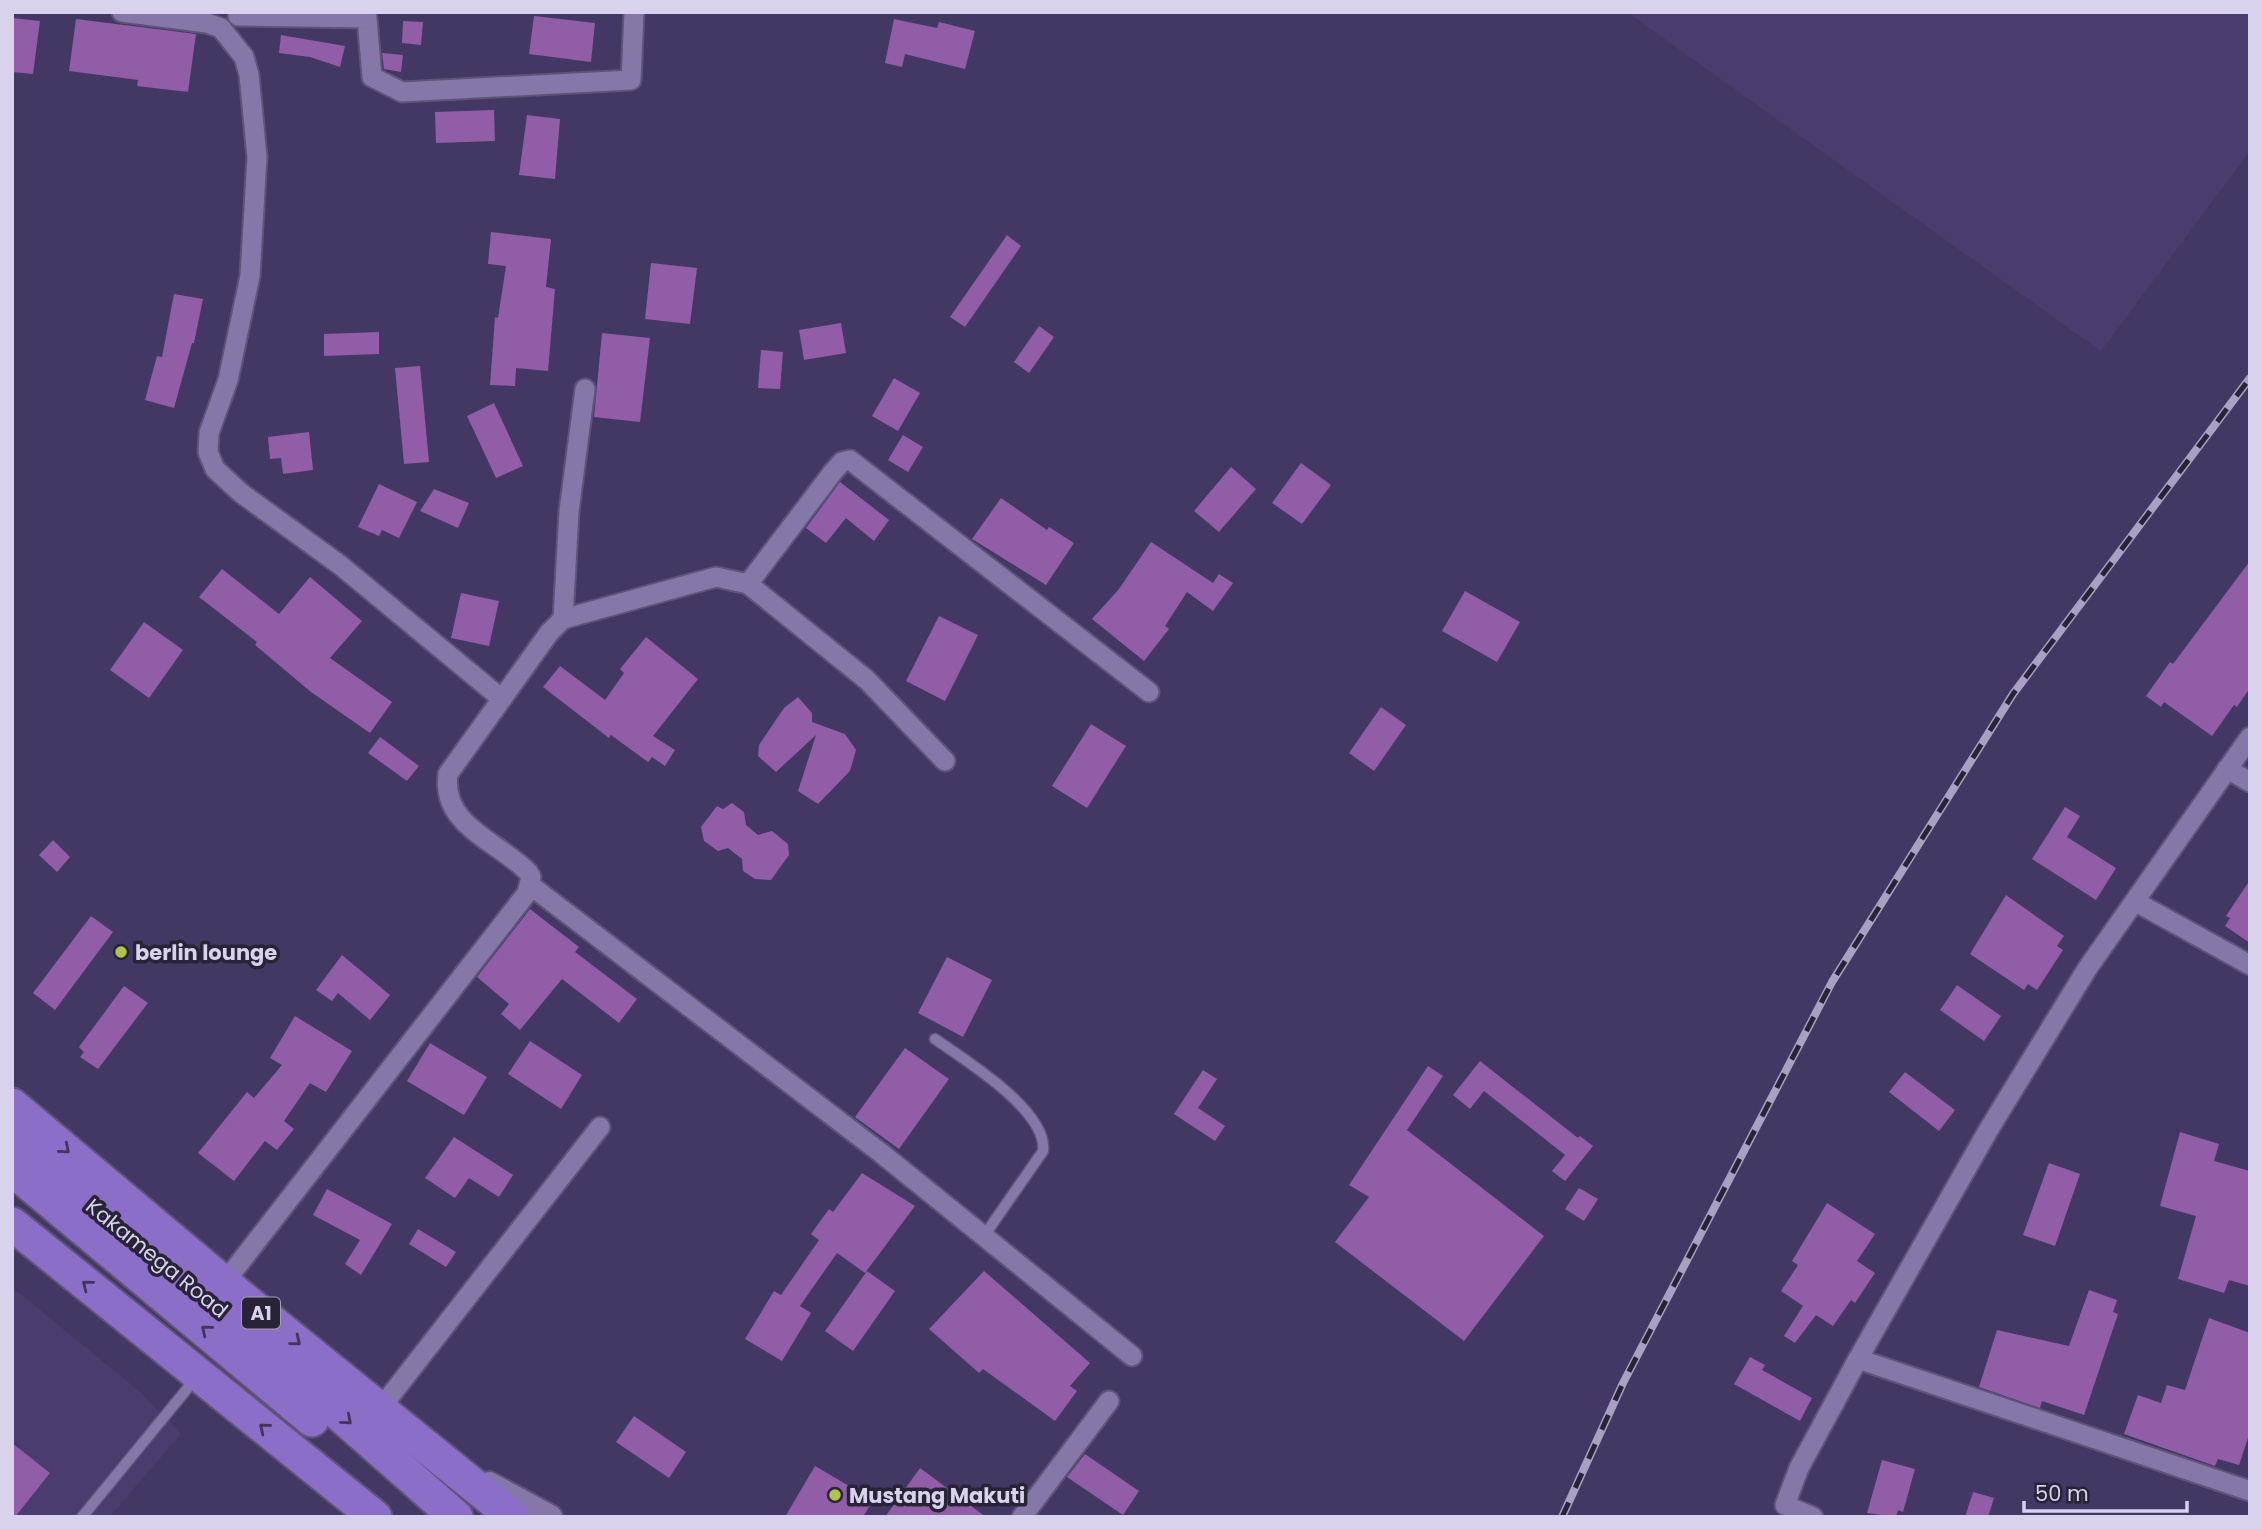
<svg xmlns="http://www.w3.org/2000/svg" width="2262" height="1529" font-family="Poppins,sans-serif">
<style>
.built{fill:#4b3c6f}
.building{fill:#915da6}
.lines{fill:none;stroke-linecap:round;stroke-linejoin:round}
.service-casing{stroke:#5e5378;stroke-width:13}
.minor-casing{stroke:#5e5378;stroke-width:23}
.tertiary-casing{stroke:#5e5378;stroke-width:28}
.trunk-casing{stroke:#5e5378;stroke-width:37}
.service{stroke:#8578a9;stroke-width:10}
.minor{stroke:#8578a9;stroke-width:19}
.tertiary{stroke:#8578a9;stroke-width:24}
.trunk{stroke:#8a6ec8;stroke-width:33}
.rail-casing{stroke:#a9a1c2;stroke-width:8}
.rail{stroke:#282337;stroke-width:5;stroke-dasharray:16;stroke-linecap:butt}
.oneway{stroke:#40365b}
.poi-dot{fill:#b3c24b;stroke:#282337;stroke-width:2.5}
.labels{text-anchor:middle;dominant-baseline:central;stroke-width:7;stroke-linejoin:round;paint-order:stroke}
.shield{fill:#282337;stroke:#a39eb6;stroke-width:2}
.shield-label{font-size:19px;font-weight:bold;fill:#d8d2ed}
.poi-label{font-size:21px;font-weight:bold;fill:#d8d2ed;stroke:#282337;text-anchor:start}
.street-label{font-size:21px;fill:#d8d2ed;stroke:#282337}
</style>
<rect width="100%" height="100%" fill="#433763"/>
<g class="built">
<polygon points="1627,12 2250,12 2250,151 2101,351"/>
<polygon points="12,1287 140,1392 181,1434 109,1517 12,1517"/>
</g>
<g class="building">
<polygon points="534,16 595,23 591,62 529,54"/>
<polygon points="12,18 40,21 33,74 12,72"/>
<polygon points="76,19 196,34 188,92 137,86 138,80 69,71"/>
<polygon points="894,19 937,28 939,22 975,31 965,69 905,54 902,67 885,63"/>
<polygon points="403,21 423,22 421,45 402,43"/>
<polygon points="281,35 345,46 340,67 310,57 279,53"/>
<polygon points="382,53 403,55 401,72 384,69"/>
<polygon points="494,110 495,141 436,143 435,112"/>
<polygon points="527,115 560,119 555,179 519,175"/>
<polygon points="491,232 551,239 546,287 555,289 548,371 516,368 515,386 490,385 495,317 498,318 506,266 488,264"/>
<polygon points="1007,235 1021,246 965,327 950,317"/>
<polygon points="651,263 697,268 690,324 645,319"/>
<polygon points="174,294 203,299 194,343 192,343 174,408 145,400 157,356 162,357"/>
<polygon points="841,323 846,353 804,360 799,330"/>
<polygon points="1039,326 1054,337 1029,373 1014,362"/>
<polygon points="379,332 379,354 324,356 324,334"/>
<polygon points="602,333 650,338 640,422 594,417"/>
<polygon points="761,350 783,352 780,389 758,388"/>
<polygon points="420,366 429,462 404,464 395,368"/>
<polygon points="894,378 920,393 898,431 872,416"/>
<polygon points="494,403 523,466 496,478 467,416"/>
<polygon points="309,432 313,470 283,474 281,458 270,459 268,437"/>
<polygon points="903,435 923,447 908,472 888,460"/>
<polygon points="1301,463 1331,485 1302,524 1272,503"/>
<polygon points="1231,467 1256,489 1219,532 1194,511"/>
<polygon points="840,482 889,520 874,541 846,518 826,543 806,528"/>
<polygon points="379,484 417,502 399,538 382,530 379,536 358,527"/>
<polygon points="434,489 469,503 458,528 420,511"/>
<polygon points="1001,498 1047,530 1049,527 1074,543 1046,585 972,539"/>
<polygon points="1151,542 1213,583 1219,574 1233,583 1213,611 1187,592 1165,626 1169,629 1144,661 1092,619 1119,589"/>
<polygon points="2250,561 2250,688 2237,707 2234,705 2212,736 2164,702 2161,707 2146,696 2170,662 2173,664"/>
<polygon points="222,569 279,614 310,577 362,621 330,658 392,702 370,733 311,692 255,645 257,642 199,597"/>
<polygon points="1465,591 1520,622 1497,662 1442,631"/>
<polygon points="461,593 499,601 489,646 451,638"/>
<polygon points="939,616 978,635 945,701 906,681"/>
<polygon points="144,622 183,650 149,698 110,670"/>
<polygon points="646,637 698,679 653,736 675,750 665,766 652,757 648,762 611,735 609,738 543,687 560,666 605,700 624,673 620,669"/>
<polygon points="798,697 812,713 812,722 845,734 856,750 850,771 818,804 798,791 816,735 776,772 758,756 759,745 784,708"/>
<polygon points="1381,707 1406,725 1374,771 1349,753"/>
<polygon points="1091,724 1126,746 1087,808 1052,786"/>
<polygon points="380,737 419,766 407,781 368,753"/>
<polygon points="732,803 744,812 746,825 758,835 772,831 788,844 789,855 771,880 755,879 743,871 742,859 728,848 718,851 704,841 701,827 717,806 723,809"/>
<polygon points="2065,807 2080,816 2067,837 2116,868 2096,900 2032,859"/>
<polygon points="53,840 70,857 57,872 39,855"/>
<polygon points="2250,880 2250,943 2225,926 2230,918 2226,916"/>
<polygon points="2006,895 2064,936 2057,946 2063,950 2037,990 2028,984 2024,990 1970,954"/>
<polygon points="530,909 579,947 575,952 637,999 619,1023 562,979 520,1030 501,1014 509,1004 477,977"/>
<polygon points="91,916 113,932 55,1010 33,993"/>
<polygon points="342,955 390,995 370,1020 338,993 332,1001 316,990"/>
<polygon points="947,957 992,980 963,1037 918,1013"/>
<polygon points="1957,985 2001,1016 1984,1041 1940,1010"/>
<polygon points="124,986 148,1003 98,1069 80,1057 84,1052 79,1047"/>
<polygon points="295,1016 352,1051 326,1092 310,1083 284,1121 294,1129 277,1150 265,1141 234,1181 198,1153 247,1092 254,1098 282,1065 270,1058"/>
<polygon points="530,1041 582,1075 561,1109 508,1074"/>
<polygon points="430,1043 487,1077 464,1115 407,1081"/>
<polygon points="905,1048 949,1079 899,1149 855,1117"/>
<polygon points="1480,1061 1578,1138 1580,1136 1593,1146 1565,1181 1552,1171 1565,1155 1484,1091 1470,1109 1453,1095"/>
<polygon points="1428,1066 1443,1076 1407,1130 1544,1236 1464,1341 1335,1242 1369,1197 1349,1185"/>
<polygon points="1203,1070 1217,1079 1198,1108 1225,1126 1215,1141 1174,1114"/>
<polygon points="1905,1072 1955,1110 1939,1131 1889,1092"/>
<polygon points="2180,1132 2219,1144 2214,1161 2250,1171 2250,1286 2229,1280 2224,1293 2178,1279 2196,1216 2160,1206"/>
<polygon points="454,1137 513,1175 499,1197 469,1178 455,1198 425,1178"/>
<polygon points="2049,1163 2080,1174 2055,1246 2023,1235"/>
<polygon points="862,1173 915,1206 865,1273 837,1253 800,1306 811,1313 782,1361 745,1339 774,1291 781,1295 819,1240 811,1234 829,1209 833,1212"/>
<polygon points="1579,1188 1598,1199 1584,1221 1565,1209"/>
<polygon points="327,1189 392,1224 361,1275 345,1264 360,1240 313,1215"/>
<polygon points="1827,1203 1875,1234 1857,1261 1875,1273 1855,1303 1851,1300 1833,1326 1816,1315 1795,1343 1784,1336 1803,1306 1781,1291 1798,1265 1792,1261"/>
<polygon points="418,1229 456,1252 446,1267 409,1244"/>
<polygon points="867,1271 895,1291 853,1351 825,1331"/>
<polygon points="984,1271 1090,1363 1070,1386 1077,1391 1055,1421 983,1369 979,1373 929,1329"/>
<polygon points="2089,1290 2117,1300 2113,1312 2118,1314 2084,1415 2042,1401 2040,1408 1979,1387 1997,1330 2069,1346"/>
<polygon points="2209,1318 2250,1333 2250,1432 2239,1465 2218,1459 2215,1466 2124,1434 2138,1395 2161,1403 2167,1385 2185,1390"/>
<polygon points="1750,1357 1765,1365 1762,1370 1812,1398 1800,1421 1734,1384"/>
<polygon points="634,1416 686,1452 669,1478 616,1442"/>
<polygon points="12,1443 50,1473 15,1517 12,1517"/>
<polygon points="1085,1454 1139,1491 1123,1515 1067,1477"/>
<polygon points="1882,1460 1915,1469 1903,1512 1898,1510 1896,1517 1867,1513"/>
<polygon points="815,1466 873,1500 863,1517 785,1517"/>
<polygon points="920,1468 986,1517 885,1517"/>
<polygon points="1973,1492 1994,1498 1988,1517 1965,1517"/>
</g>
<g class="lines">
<g class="service-casing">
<g id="service">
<path d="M935 1039C965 1060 1048 1111 1043 1151L984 1236"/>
<polyline points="82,1517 196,1378"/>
</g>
</g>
<g class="minor-casing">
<g id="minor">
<polyline points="122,12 207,23 221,28 244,57 249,75 257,157 250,276 228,380 209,433 208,452 215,469 241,493 340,565 502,699"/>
<polyline points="238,16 367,18 372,77 402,92 631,80 634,12"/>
<polyline points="748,584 833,472 842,462 850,460 1149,692"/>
<polyline points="563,619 569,511 585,389"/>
<polyline points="2227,769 2250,782"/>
<polyline points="530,885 881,1153 1132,1356"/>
<polyline points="2136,902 2250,965"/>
<path d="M224 1283 527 893 531 877 528 872C498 841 441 826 448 774L549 633 563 619 716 577 748 584 867 680 945 761"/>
<polyline points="1858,1359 2250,1491"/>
<polyline points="380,1409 600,1127"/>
<polyline points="1022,1517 1109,1401"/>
<polyline points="1813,1517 1785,1505 1799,1468 1858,1359 1989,1129 2087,969 2250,737"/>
</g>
</g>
<g class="tertiary-casing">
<polyline id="tertiary" points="489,1484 550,1517"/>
</g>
<g class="trunk-casing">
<g id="trunk">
<polyline points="12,1105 224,1283 513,1517"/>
<polyline points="12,1141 205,1296 456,1517"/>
<polyline points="20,1176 312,1420"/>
<polyline points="12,1224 375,1517"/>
</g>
</g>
<use href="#service" class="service"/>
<use href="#minor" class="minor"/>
<use href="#tertiary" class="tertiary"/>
<use href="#trunk" class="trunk"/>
<g class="rail-casing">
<polyline id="rail" points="1562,1517 1623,1383 1832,982 2013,694 2250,378"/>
</g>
<use href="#rail" class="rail"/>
</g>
<defs><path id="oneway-chevron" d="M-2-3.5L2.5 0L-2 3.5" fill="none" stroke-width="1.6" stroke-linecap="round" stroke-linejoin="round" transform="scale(1.75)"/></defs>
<g class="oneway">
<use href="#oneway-chevron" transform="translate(65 1149) rotate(40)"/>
<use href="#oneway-chevron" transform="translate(87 1285) rotate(-141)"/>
<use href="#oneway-chevron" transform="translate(206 1330) rotate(-141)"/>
<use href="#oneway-chevron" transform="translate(296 1341) rotate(39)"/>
<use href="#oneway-chevron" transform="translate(347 1420) rotate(41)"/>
<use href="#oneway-chevron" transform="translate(264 1428) rotate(-141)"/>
</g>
<g class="poi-dot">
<circle cx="121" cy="952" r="7"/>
<circle cx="835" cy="1495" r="7"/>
</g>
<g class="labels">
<rect class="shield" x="242" y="1297.5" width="38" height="31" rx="5"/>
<g class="shield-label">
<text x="261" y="1313">A1</text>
</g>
<g class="poi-label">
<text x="135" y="952">berlin lounge</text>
<text x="849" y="1495">Mustang Makuti</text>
</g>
<g class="street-label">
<text transform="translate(157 1258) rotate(39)">Kakamega Road</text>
</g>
</g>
<rect width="2262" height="1529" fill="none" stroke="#d8d2ed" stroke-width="28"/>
<path d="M2024 1501v10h163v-10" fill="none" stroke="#d8d2ed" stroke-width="3.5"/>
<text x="2035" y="1501" font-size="21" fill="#d8d2ed" stroke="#282337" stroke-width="5" paint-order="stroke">50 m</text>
</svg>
